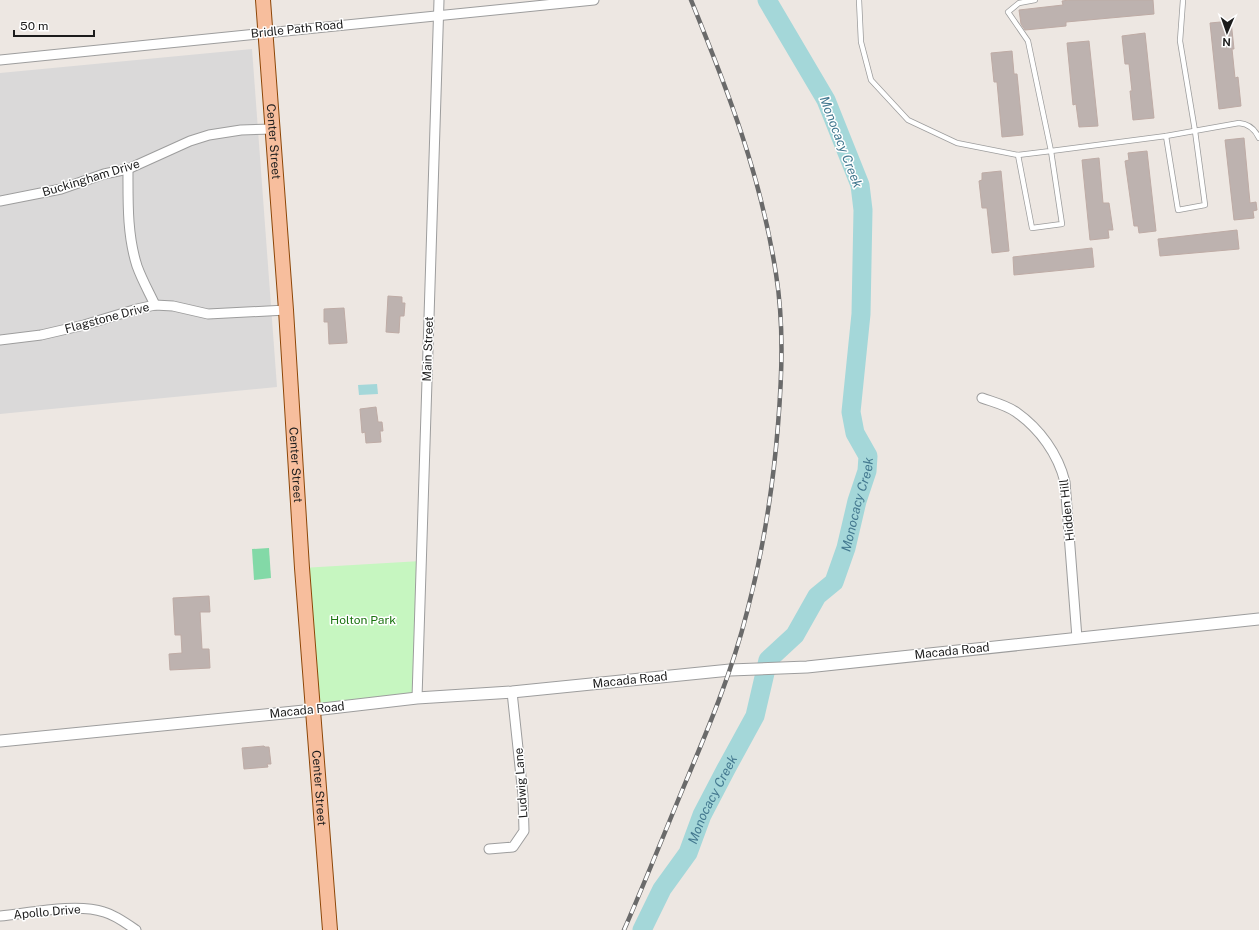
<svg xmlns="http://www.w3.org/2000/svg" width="1259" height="930" font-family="'Public Sans',sans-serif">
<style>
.residential{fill:#dad9d9}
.park{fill:#c6f6c0}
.pitch{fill:#83d9a7}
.water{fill:#a4d7d9}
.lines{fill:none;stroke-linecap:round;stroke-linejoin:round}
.river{stroke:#a4d7d9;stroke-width:19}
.building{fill:#bdb2af;stroke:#beaba5}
.service-casing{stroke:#9d9d9d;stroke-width:6}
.minor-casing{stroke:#9d9d9d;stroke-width:11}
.tertiary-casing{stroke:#9d9d9d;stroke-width:13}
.primary-casing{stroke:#8d4607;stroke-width:16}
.service{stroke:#fff;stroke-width:4.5}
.minor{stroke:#fff;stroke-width:9}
.tertiary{stroke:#fff;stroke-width:11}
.primary{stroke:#f7be9d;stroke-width:14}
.rail-casing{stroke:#6a6a6a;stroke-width:4.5}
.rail{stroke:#fff;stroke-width:3;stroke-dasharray:9;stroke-linecap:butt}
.labels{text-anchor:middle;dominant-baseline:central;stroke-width:3;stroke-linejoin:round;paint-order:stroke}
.street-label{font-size:12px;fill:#1c1c1c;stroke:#fff}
.park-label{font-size:12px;fill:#1b7410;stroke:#fff}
.water-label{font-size:13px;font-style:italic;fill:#447990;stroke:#fff}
</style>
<rect width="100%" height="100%" fill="#ede7e2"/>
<polygon class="residential" points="252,49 277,387 0,414 0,73"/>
<polygon class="park" points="421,561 417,698 314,710 302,568"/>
<polygon class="pitch" points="269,548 271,578 254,580 252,549"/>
<polygon class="water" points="377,384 378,394 359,395 358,385"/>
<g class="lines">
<path class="river" id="s1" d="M642 930 662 889 688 853 702 815 726 769 755 716 768 660 795 635 817 596 834 582 846 548 857 501 867 471 868 456 855 433 851 412 861 314 863 210 860 185 826 100 767 0"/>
</g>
<g class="building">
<polygon points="1069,0 1153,0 1154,14 1066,22 1066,26 1025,30 1021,24 1019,10 1063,5 1062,1"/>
<polygon points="1231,21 1234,49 1232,49 1235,78 1238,77 1241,106 1219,109 1210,23"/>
<polygon points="1145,33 1154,118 1133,120 1130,91 1132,91 1129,64 1125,64 1122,36"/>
<polygon points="1089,41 1098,126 1079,127 1076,104 1073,105 1067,43"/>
<polygon points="1012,51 1014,74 1017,74 1023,135 1002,137 997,82 994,82 991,53"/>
<polygon points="1244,138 1250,203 1256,202 1257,210 1253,211 1254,218 1234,220 1225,140"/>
<polygon points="1147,151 1156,231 1139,233 1138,226 1134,226 1125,161 1129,160 1128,153"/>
<polygon points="1099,158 1103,203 1109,203 1113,230 1108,230 1109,238 1090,240 1082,160"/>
<polygon points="1001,171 1009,251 992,253 987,208 982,208 979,181 982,180 982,173"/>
<polygon points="1237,230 1239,249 1160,256 1158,239"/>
<polygon points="1092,248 1094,267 1014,275 1013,257"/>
<polygon points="388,296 402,297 402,303 405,303 404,316 400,316 399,333 386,332"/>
<polygon points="344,308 347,343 329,344 328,322 324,322 324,309"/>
<polygon points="376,407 378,422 382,422 383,431 380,431 381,442 366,443 365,432 362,433 360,409"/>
<polygon points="209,596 210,612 200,612 202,649 209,649 210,668 170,670 169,654 182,653 181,635 175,635 173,598"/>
<polygon points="264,746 265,747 269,747 271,764 267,764 268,767 244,769 242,748"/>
</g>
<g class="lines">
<g class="service-casing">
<g id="service">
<polyline points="859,0 861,42 871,80 908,120 957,143 1018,155 1032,228 1062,224 1051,151 1166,136 1178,210 1205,205 1195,131 1180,41 1183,0"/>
<path d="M1166 136 1239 123C1249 124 1255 129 1259 138"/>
<polyline points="1018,155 1051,151 1028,41 1008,12 1019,3 1035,0"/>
</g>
</g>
<g class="minor-casing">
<g id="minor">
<polyline points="0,60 594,0"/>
<path d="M128 169C128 201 127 235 137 266 142 280 149 292 155 305"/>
<polyline points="0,201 61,189 104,174 128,169 190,141 209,135 241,130 273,129"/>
<polyline points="0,340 41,335 84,325 137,309 155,305 173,306 208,314 286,310"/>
<path d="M982 398C993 402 1006 405 1016 412 1040 429 1058 454 1065 482L1077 638"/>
<polyline points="417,698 439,0"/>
<polyline points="489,849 513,847 524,831 523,795 512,692"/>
<path d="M0 916C30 913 76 903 104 912 115 915 126 923 136 930"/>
</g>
</g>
<g class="tertiary-casing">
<polyline id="tertiary" points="0,741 314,710 417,698 512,692 730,670 807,667 1259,619"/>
</g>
<g class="primary-casing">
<g id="primary">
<path id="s2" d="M263 0 286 310 302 568 330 930"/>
</g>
</g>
<use href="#service" class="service"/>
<use href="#minor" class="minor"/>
<use href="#tertiary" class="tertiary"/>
<use href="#primary" class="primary"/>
<g class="rail-casing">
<path id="rail" d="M624 930C645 882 664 834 684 786 708 729 732 672 747 612 763 551 773 488 778 425 782 375 784 324 776 274 761 176 728 91 691 0"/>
</g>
<use href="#rail" class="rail"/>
</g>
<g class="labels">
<g class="street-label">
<text transform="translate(297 29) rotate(-6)">Bridle Path Road</text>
<text stroke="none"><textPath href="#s2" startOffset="142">Center Street</textPath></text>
<text transform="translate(91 178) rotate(-17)">Buckingham Drive</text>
<text transform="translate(107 318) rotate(-15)">Flagstone Drive</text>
<text transform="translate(428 349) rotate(-88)">Main Street</text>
<text stroke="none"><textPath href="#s2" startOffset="466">Center Street</textPath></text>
<text transform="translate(1067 510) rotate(-96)">Hidden Hill</text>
<text transform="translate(952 651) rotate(-6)">Macada Road</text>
<text transform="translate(630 680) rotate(-6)">Macada Road</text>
<text transform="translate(307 710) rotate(-6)">Macada Road</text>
<text transform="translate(521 783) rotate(-94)">Ludwig Lane</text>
<text stroke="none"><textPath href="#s2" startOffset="790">Center Street</textPath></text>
<text transform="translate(47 912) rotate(-5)">Apollo Drive</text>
</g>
<g class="park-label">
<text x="363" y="620">Holton Park</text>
</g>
<g class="water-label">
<text transform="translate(841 142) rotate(69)">Monocacy Creek</text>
<text stroke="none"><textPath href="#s1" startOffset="485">Monocacy Creek</textPath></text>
<text stroke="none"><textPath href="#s1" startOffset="149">Monocacy Creek</textPath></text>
</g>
</g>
<g transform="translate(1227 32) rotate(182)" stroke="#ffffff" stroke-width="3" paint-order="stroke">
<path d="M0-3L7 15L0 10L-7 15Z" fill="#1c1c1c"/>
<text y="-6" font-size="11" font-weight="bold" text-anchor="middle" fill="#1c1c1c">N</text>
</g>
<path d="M14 30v6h80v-6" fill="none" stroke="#1c1c1c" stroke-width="2"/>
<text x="20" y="30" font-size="12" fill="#1c1c1c" stroke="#ffffff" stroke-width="3" paint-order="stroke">50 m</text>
</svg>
